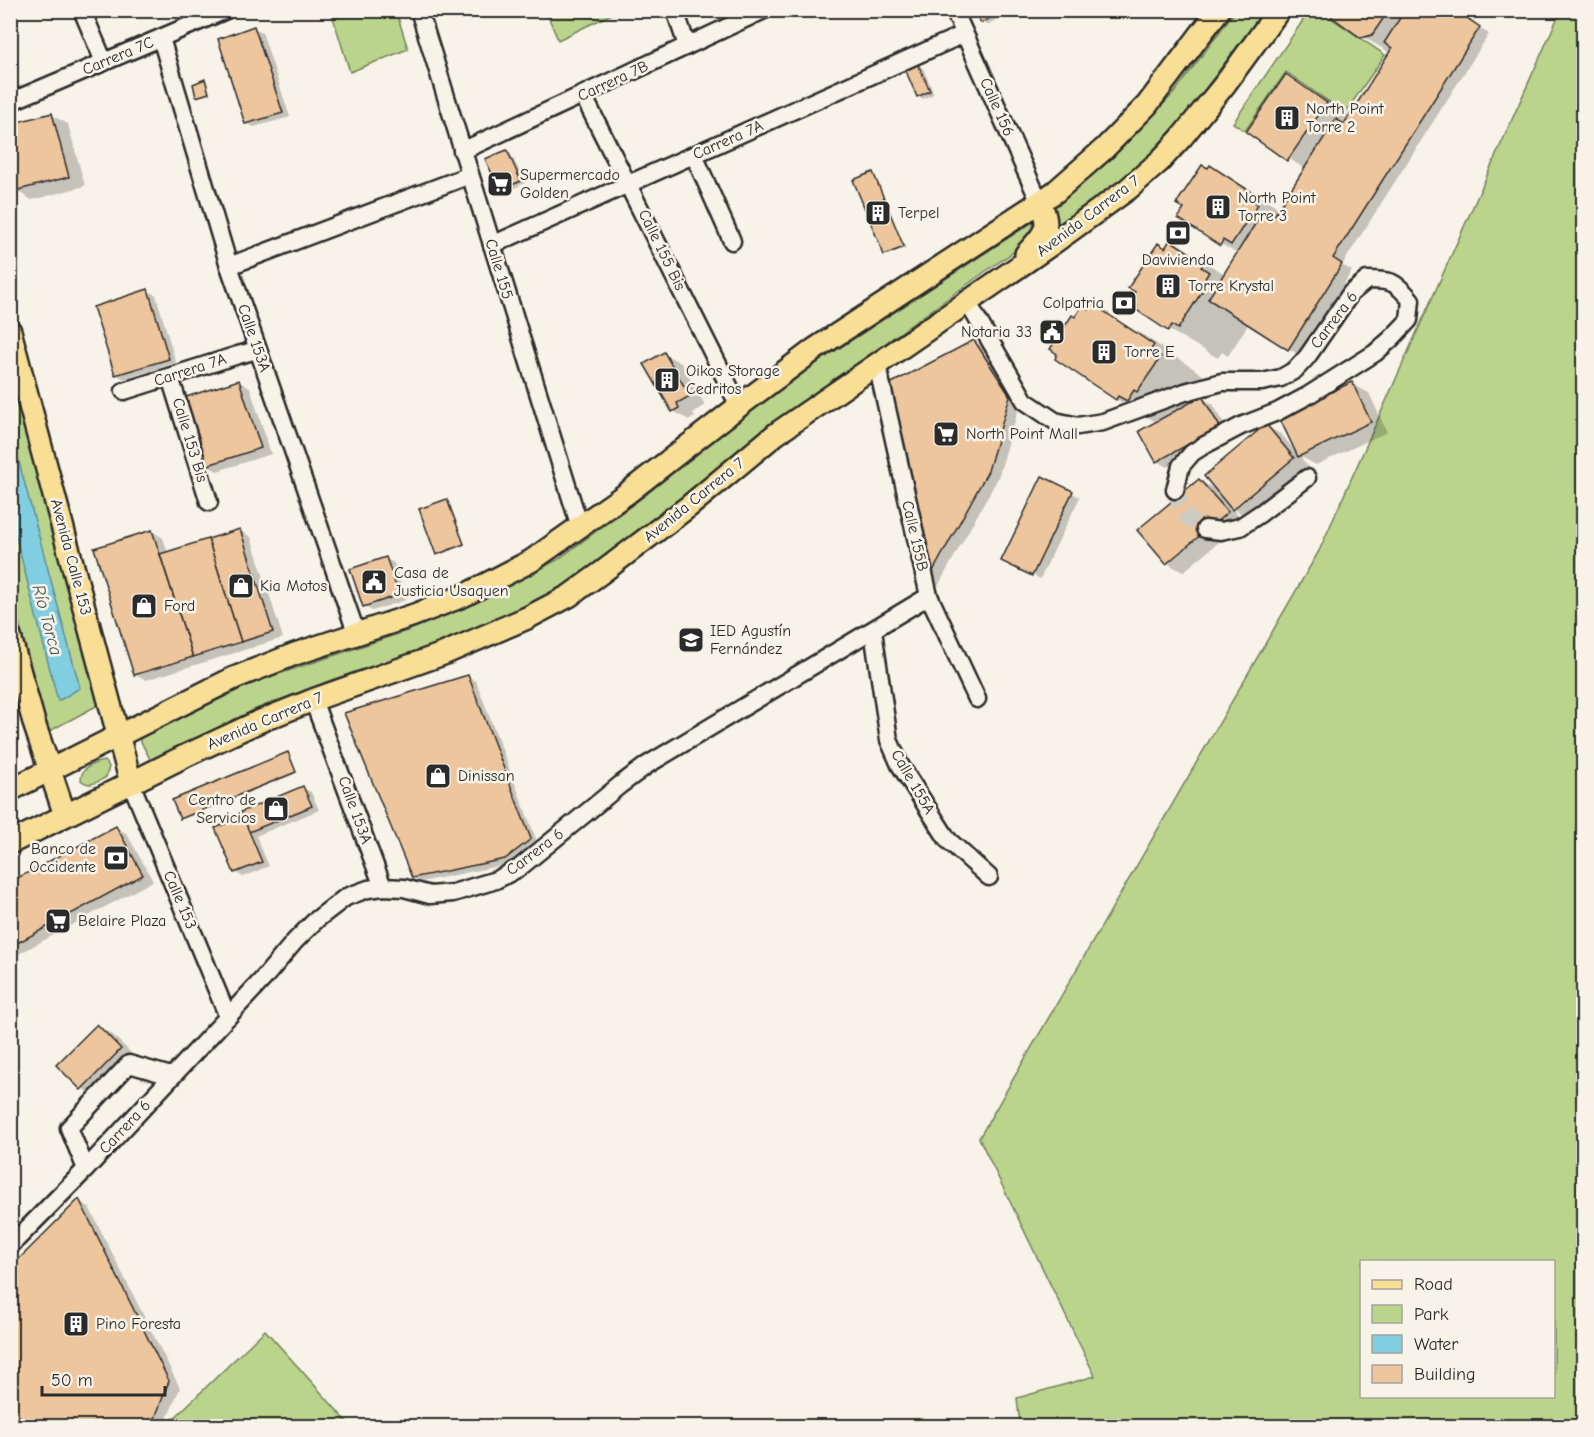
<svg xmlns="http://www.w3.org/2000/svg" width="1594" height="1437" font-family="'Comic Neue',sans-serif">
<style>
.green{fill:#bbd48b;stroke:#73805b;stroke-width:1.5;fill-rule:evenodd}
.water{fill:#82cee1;stroke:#5f8d98;stroke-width:1.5}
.shadow{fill:#0003}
.building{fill:#eec69d;stroke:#2b2b2b;stroke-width:1.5}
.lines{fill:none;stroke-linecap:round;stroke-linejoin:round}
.minor-tunnel{stroke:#cecbc2;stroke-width:16;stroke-dasharray:16 8;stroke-linecap:butt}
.minor-casing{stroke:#2b2b2b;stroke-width:21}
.major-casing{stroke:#2b2b2b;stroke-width:26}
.minor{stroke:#f7f3e8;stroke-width:16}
.major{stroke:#f9df96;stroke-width:21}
.labels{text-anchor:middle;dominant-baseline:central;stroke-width:5;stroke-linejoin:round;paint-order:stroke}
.street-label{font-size:16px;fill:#2b2b2b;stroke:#f7f3e8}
.poi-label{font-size:16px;fill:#2b2b2b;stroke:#f7f3e8;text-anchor:start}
.water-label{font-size:18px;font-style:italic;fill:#415458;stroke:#f7f3e8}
</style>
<rect width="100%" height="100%" fill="#f7f3e8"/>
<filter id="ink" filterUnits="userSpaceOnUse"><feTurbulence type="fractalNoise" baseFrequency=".0167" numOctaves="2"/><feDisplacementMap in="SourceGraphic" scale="12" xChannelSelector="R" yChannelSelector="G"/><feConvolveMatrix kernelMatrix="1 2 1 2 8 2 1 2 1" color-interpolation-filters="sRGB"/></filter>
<g filter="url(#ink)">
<g class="green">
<polygon points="1310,10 1327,11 1325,14 1385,55 1345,113 1286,72 1245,131 1233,123"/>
<path d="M1561 10 1584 11 1583 1426H1020L1017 1398 1095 1376 979 1138 1319 551ZM1362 1262H1554V1396H1362Z"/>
<polygon points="331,11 396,11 408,49 350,72"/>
<polygon points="546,11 618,11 558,40"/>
<polygon points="1235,11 1264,11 1180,122 1131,173 1055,233 1057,219 1055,205 1109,161 1174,93"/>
<polygon points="1036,220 1038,230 1031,240 986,271 802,403 629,539 571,582 497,620 438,644 331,680 256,709 151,761 139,738 255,682 410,630 481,600 557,560 647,494 726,430 824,358"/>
<polygon points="10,362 100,704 48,732 11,592"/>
<path d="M104 761 107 763 109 767 106 777C97 782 89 788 81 780 81 768 93 763 104 761Z"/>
<polygon points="265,1330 351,1426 166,1426"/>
</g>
<polygon class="water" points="10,429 80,688 58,701 11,518"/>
<g class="shadow">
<polygon points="976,10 1014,10 987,25 983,22"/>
<polygon points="1332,10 1453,10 1489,34 1342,265 1352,271 1299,355 1249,323 1228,356 1222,352 1218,358 1169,330 1139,304 1171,242 1225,274 1238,254 1221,244 1208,170 1211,167 1260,195 1280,209 1305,169 1248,132 1286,76 1329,101 1350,116 1390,53 1362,36"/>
<polygon points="254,28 262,32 290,117 254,127 246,123"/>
<polygon points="918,66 923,68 934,94 923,99 918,96"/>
<polygon points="205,81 207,82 210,94 199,97 197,96"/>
<polygon points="52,115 68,124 85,186 32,200 15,190"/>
<polygon points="506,151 511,154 525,183 506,192 501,189"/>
<polygon points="873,173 875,175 905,248 887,255 885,254"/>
<polygon points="148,291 156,295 176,363 124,379 116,374"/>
<polygon points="1094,306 1143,335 1203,375 1199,380 1209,387 1202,398 1213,404 1229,433 1168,467 1157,461 1158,423 1116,399 1076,319 1090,312"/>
<polygon points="974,342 985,348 1020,404 998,478 938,586 928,581"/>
<polygon points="664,354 681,363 705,405 693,413 695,417 689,420 673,411"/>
<polygon points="239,382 250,388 271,454 217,471 206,465"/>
<polygon points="1352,384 1369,393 1387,432 1316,465 1300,456 1309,468 1249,518 1231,507 1243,522 1183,572 1167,563 1199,480 1218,491 1266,426 1282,435 1297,453"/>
<polygon points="1072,493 1080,497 1040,579 1011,564"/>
<polygon points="447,501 449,502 465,545 439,555 437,554"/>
<polygon points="152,531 163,538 168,553 240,531 251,537 283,638 146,680 135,674"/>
<polygon points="386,559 394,563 406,600 372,611 364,606"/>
<polygon points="468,676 476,681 538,844 513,863 421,882 413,877"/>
<polygon points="287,754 295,774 183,819 181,818"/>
<polygon points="303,788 311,792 319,810 256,836 269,866 243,877 235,872 245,817"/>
<polygon points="116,827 127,834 153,881 15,956 10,953 10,884"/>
<polygon points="97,1026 113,1035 137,1059 98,1098 82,1088"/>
<polygon points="79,1201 89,1207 180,1388 164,1426 10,1426 10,1270"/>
</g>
<g class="building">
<polygon points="974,10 1005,10 981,23"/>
<polygon points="1331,10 1389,10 1372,35 1361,38 1332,17"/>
<polygon points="1405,10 1455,10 1480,27 1333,258 1342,264 1288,350 1208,299 1262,213 1272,219 1336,119 1344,124 1392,48 1384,43"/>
<polygon points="254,26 283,113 245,124 218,39"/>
<polygon points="918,64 930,91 917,97 905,69"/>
<polygon points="1286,74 1327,103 1287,161 1246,132"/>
<polygon points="205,79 209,93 196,97 193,84"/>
<polygon points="52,113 69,177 14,191 10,178 10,124"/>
<polygon points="507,150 521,181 500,190 485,159"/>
<polygon points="1202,165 1208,168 1210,165 1254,194 1250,199 1258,204 1231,245 1223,240 1220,246 1178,218 1184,209 1176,204"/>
<polygon points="873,172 904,247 884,255 853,180"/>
<polygon points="1170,240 1204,262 1201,267 1209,272 1203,282 1207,284 1178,329 1172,325 1168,331 1135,309 1137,305 1129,299 1135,292 1128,288 1158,243 1165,248"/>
<polygon points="148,289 169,359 115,375 93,307"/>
<polygon points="1093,304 1154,345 1150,351 1161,357 1137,392 1134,390 1127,401 1118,396 1116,400 1055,359 1057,354 1050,349 1072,315 1075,317 1082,306 1089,310"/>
<polygon points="974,340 1010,396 988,471 927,582 882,388"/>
<polygon points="664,352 690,396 677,403 679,408 672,412 644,364"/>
<polygon points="239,380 261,448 205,466 183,398"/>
<polygon points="1352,382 1371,422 1298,457 1279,417"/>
<polygon points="1202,396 1220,427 1156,462 1139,431"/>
<polygon points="1266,424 1294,458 1232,510 1204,476"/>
<polygon points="1042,476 1073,491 1032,576 1001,561"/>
<polygon points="1199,479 1228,512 1166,564 1137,530"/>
<polygon points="447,499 464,544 436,555 419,509"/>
<polygon points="240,529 273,632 241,642 208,539"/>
<polygon points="152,530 193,657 134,675 94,548"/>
<polygon points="208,539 241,642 193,657 160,554"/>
<polygon points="386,557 399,595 363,607 350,569"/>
<polygon points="468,675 531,839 505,859 412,878 344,713"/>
<polygon points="288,752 296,772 180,819 172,800"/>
<polygon points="303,786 312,806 249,832 241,812"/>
<polygon points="243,817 262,862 234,873 215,828"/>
<polygon points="116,826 143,875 10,947 10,882"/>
<polygon points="97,1024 121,1049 81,1090 56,1065"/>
<polygon points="79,1199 169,1381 152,1426 10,1426 10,1268"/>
</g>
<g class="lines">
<path class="minor-tunnel" d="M1175 490C1183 512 1183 518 1205 529"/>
<g class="minor-casing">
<g id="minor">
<polyline points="82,10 104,62"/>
<polyline points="419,10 580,527"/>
<polyline points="675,10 687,46"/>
<polyline points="954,10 1040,203"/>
<polyline points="161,38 229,266 357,635"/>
<polyline points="583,95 739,406"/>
<polyline points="10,102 226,10"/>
<polyline points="462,151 764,10"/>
<polyline points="694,155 732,241"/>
<polyline points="492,245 964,34"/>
<polyline points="229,266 470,175"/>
<path d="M968 303 1025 401 1055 421 1078 426 1103 422 1185 392 1222 382H1262L1281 378 1295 370 1307 357 1351 293 1367 280C1391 280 1395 281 1411 300L1409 320 1391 339 1375 353 1307 396 1277 412 1241 426 1203 446 1192 453 1181 466 1175 490"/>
<polyline points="877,364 929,596 977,699"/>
<polyline points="170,377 209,502"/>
<polyline points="124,391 238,355 257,350"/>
<polyline points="1205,529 1221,531 1240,527 1261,513 1307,478"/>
<polyline points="873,631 889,740 900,765 948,840 989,877"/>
<polyline points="313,700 383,887"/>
<polyline points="131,783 228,1017"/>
<polyline points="86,1169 69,1128 129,1064 171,1076"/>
<polyline points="10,1246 86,1169 263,979 295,941 316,920 346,897 368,889 383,887 404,888 430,895 453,893 496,880 519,868 620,785 647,765 929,596"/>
</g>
</g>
<g class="major-casing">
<g id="major">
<path d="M1026 254C1043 235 1053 229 1040 203"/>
<polyline points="10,331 131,783"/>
<polyline points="10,637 35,726 65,815"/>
<polyline points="10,790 234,678 295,654 414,615 463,596 531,561 626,494 739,406 815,349 1055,192 1104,149 1147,105 1219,10"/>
<polyline points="10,843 185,756 258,722 313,700 443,654 527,618 569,596 601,573 688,507 776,434 1053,243 1128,189 1160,161 1181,138 1225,84 1279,10"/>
</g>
</g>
<use href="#minor" class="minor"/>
<use href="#major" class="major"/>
</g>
</g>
<defs>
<g id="building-square" transform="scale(1.35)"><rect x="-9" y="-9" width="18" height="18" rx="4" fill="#2b2b2b" stroke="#f7f3e8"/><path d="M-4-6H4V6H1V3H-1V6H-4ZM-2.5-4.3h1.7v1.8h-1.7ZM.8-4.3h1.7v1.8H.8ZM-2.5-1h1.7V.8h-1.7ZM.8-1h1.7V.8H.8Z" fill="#fff"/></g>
<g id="supermarket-square" transform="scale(1.35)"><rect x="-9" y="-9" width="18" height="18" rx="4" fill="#2b2b2b" stroke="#f7f3e8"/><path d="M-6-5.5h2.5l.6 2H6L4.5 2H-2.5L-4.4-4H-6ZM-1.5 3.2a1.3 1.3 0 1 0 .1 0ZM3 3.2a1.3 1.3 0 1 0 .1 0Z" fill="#fff"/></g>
<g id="bank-square" transform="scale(1.35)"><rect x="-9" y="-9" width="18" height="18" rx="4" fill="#2b2b2b" stroke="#f7f3e8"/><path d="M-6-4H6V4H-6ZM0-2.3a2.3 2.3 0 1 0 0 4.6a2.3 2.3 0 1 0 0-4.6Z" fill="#fff"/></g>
<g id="civic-square" transform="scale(1.35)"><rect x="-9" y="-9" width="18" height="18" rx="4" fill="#2b2b2b" stroke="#f7f3e8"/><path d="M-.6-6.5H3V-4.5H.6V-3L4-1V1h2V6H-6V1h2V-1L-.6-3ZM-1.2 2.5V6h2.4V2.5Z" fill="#fff"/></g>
<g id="shop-square" transform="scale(1.35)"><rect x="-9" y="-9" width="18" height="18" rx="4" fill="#2b2b2b" stroke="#f7f3e8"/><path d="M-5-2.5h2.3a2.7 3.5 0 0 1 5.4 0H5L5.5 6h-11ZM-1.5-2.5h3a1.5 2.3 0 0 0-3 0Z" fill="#fff"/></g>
<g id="school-square" transform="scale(1.35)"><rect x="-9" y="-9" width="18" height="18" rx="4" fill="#2b2b2b" stroke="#f7f3e8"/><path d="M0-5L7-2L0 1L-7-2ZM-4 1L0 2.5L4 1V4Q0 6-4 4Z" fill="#fff"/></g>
</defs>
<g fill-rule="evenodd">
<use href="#building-square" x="1287" y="118"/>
<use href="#supermarket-square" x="500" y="184"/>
<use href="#building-square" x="1218" y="207"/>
<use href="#building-square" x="878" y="213"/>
<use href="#bank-square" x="1178" y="233"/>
<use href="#building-square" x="1168" y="286"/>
<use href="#bank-square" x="1124" y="303"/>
<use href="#civic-square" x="1052" y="332"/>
<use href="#building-square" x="1104" y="352"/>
<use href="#building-square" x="667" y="380"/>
<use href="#supermarket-square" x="946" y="434"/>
<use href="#civic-square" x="374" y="582"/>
<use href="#shop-square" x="241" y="586"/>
<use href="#shop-square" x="144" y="606"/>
<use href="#school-square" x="691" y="640"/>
<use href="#shop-square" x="438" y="776"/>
<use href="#shop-square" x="276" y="809"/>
<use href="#bank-square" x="116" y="858"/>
<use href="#supermarket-square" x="58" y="921"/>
<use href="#building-square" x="76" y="1324"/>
</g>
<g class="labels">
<g class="street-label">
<text transform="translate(118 56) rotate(-23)">Carrera 7C</text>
<text transform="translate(613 81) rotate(-25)">Carrera 7B</text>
<text transform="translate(997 107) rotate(66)">Calle 156</text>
<text transform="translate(728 140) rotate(-24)">Carrera 7A</text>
<text transform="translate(1088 216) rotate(-37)">Avenida Carrera 7</text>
<text transform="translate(662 250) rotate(64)">Calle 155 Bis</text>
<text transform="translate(499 269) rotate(73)">Calle 155</text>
<text transform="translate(1334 320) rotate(-53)">Carrera 6</text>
<text transform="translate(254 338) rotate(71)">Calle 153A</text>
<text transform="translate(190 370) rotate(-18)">Carrera 7A</text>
<text transform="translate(190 440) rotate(73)">Calle 153 Bis</text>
<text transform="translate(694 500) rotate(-39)">Avenida Carrera 7</text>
<text transform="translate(915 536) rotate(77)">Calle 155B</text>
<text transform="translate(71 557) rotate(75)">Avenida Calle 153</text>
<text transform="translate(265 721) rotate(-23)">Avenida Carrera 7</text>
<text transform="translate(913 782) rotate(60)">Calle 155A</text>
<text transform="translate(355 810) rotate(70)">Calle 153A</text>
<text transform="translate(535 852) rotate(-37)">Carrera 6</text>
<text transform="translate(180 900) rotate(67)">Calle 153</text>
<text transform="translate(125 1127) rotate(-47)">Carrera 6</text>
</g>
<g class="poi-label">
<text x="1306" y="109">North Point<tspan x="1306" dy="18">Torre 2</tspan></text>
<text x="520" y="175">Supermercado<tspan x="520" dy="18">Golden</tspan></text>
<text x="1238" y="198">North Point<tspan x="1238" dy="18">Torre 3</tspan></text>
<text x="898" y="213">Terpel</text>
<text x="1178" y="260" text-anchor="middle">Davivienda</text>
<text x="1188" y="286">Torre Krystal</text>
<text x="1104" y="303" text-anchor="end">Colpatria</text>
<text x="1032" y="332" text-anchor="end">Notaria 33</text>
<text x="1124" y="352">Torre E</text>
<text x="686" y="371">Oikos Storage<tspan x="686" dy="18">Cedritos</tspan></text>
<text x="966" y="434">North Point Mall</text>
<text x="394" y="573">Casa de<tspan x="394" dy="18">Justicia Usaquen</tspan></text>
<text x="260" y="586">Kia Motos</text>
<text x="164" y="606">Ford</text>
<text x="710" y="631">IED Agustín<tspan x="710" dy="18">Fernández</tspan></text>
<text x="458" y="776">Dinissan</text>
<text x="256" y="800" text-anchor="end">Centro de<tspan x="256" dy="18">Servicios</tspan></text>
<text x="96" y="849" text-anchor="end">Banco de<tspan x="96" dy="18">Occidente</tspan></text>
<text x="78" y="921">Belaire Plaza</text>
<text x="96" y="1324">Pino Foresta</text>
</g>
<g class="water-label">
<text transform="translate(47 620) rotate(75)">Río Torca</text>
</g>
</g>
<rect width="1594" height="1437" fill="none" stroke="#f7f3e8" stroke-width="36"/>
<rect x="18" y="18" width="1558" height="1401" fill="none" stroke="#2b2b2b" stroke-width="2" filter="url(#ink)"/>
<rect x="1360" y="1260" width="195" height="138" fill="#f7f3e8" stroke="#a5a39c" stroke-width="1.5"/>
<rect x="1372" y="1280" width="30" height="9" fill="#f9df96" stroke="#a5a39c" stroke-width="1.5"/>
<text x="1414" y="1290" font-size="18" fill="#2b2b2b">Road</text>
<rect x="1372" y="1305" width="30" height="18" fill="#bbd48b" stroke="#a5a39c" stroke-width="1.5"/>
<text x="1414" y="1320" font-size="18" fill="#2b2b2b">Park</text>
<rect x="1372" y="1335" width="30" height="18" fill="#82cee1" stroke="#a5a39c" stroke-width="1.5"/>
<text x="1414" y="1350" font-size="18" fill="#2b2b2b">Water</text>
<rect x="1372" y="1365" width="30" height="18" fill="#eec69d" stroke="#a5a39c" stroke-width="1.5"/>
<text x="1414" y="1380" font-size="18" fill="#2b2b2b">Building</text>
<path d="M42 1386v9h123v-9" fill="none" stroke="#2b2b2b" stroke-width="3"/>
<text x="51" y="1386" font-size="18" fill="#2b2b2b" stroke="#f7f3e8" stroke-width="4.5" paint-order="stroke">50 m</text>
</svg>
